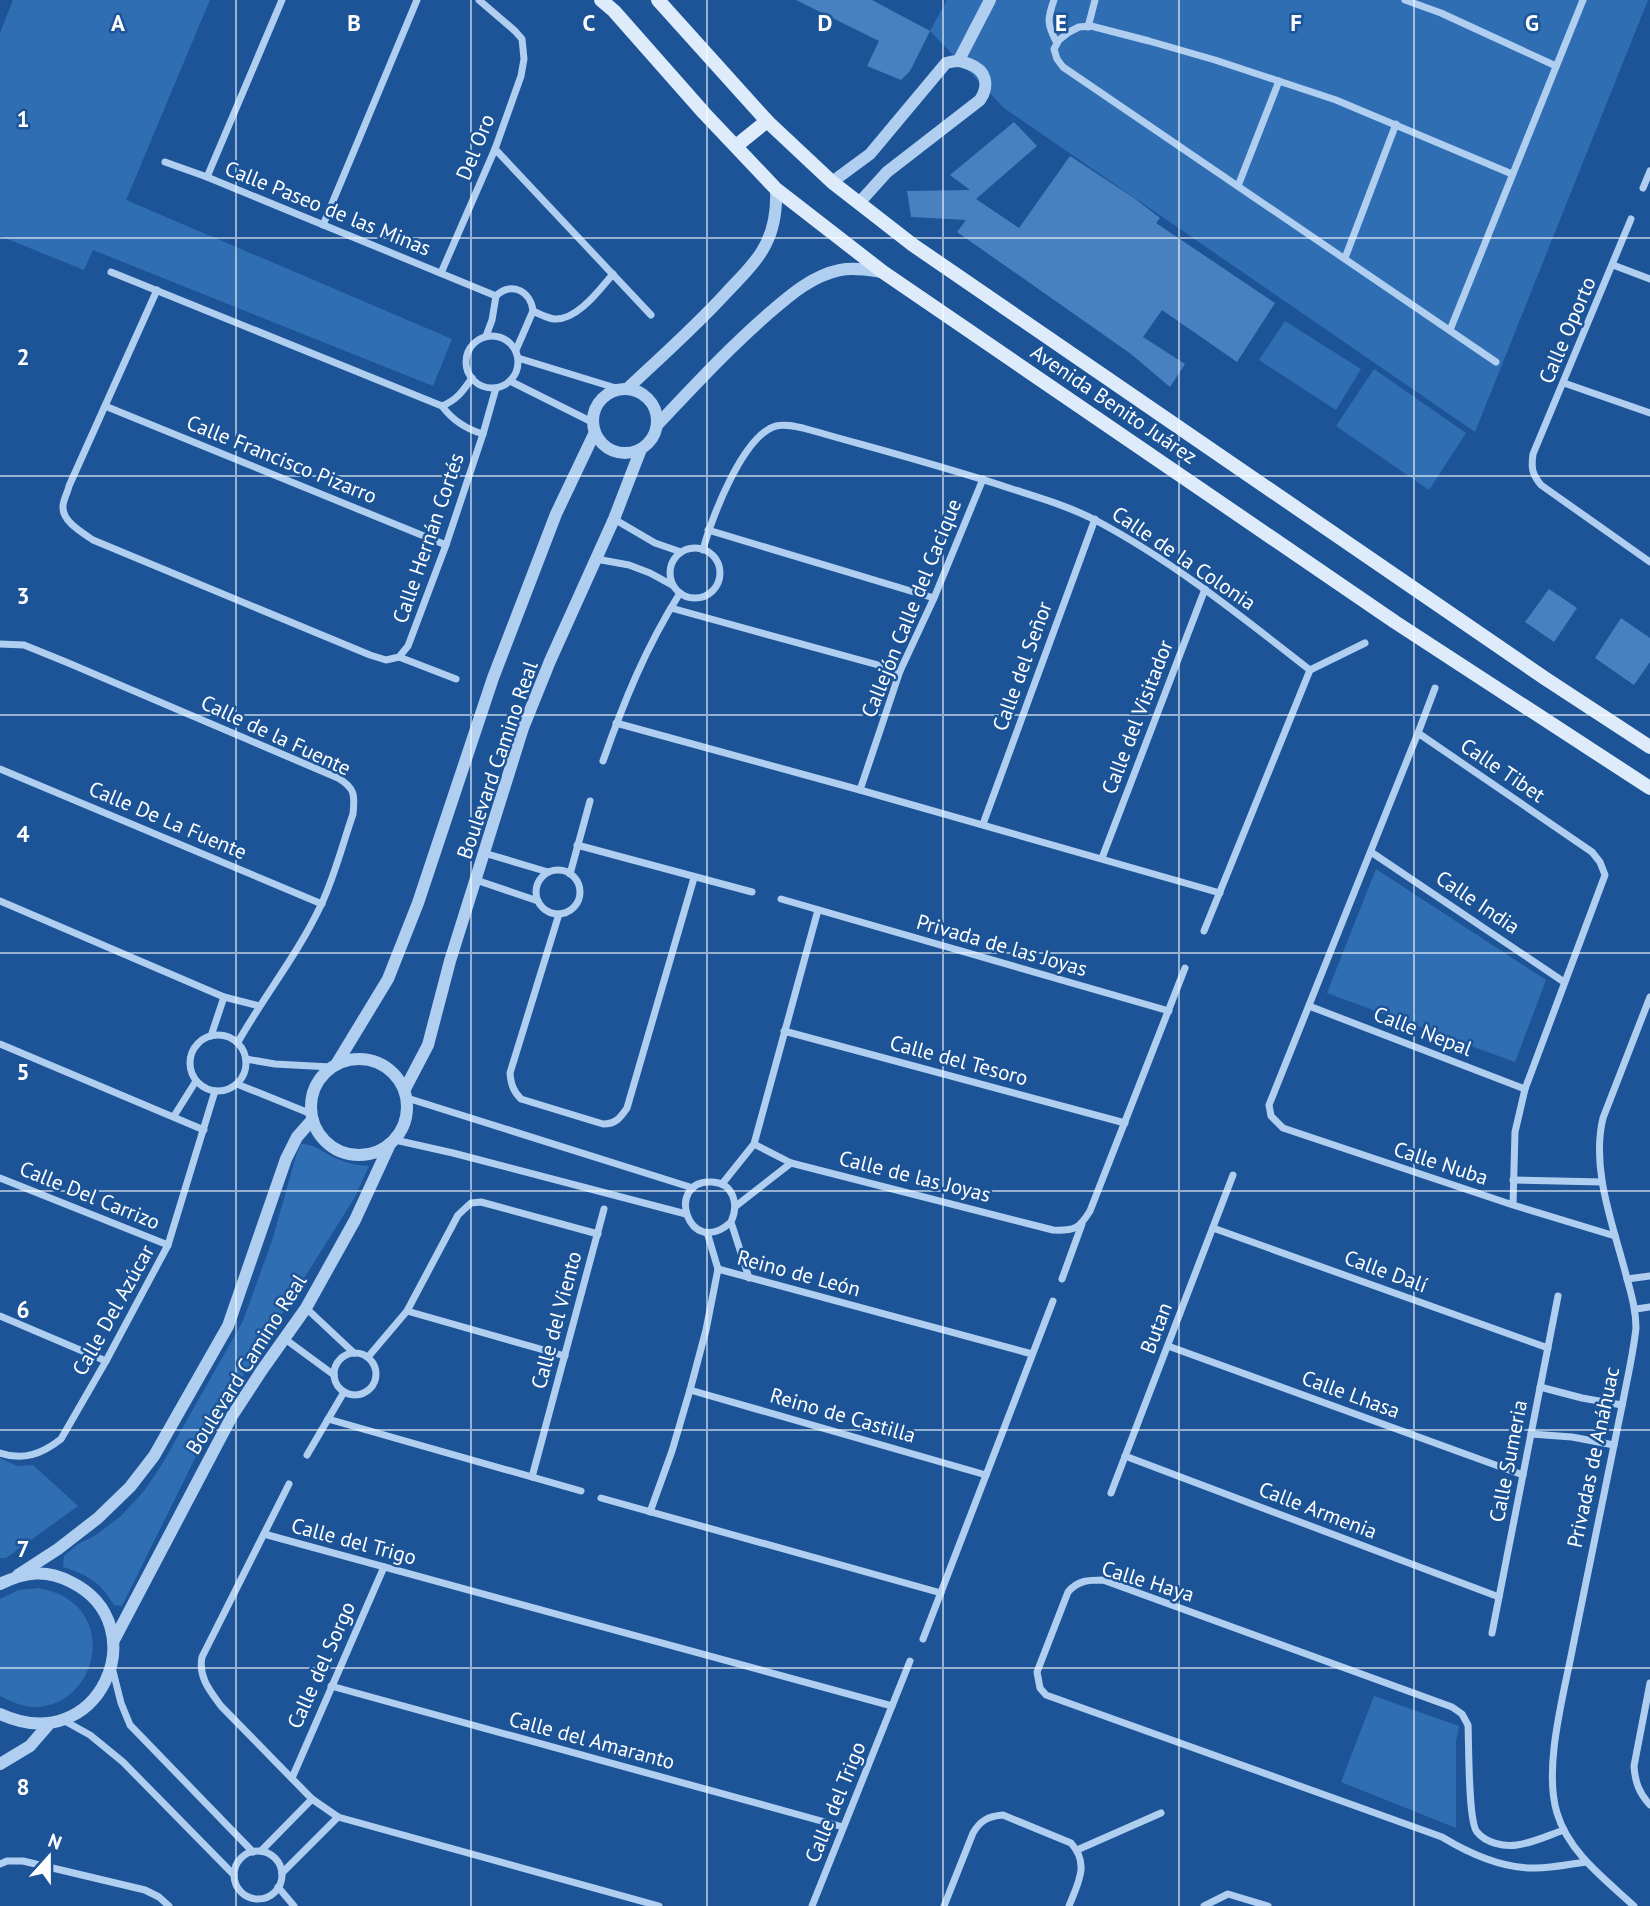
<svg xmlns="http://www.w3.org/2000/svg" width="1650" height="1906" font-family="'PT Sans',sans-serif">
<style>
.green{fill:#306eb4}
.building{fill:#4980bf}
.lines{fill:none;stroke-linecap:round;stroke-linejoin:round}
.minor{stroke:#b0cef0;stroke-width:7}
.tertiary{stroke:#b0cef0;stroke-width:12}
.secondary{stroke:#ddebfb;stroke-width:14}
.grid{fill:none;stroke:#fff;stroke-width:2;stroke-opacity:0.55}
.labels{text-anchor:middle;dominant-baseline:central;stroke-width:5;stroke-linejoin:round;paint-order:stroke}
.street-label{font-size:21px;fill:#fff;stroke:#1c5497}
.grid-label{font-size:23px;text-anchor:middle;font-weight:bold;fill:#fff;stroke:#1c5497;stroke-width:5;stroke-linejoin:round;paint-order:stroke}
</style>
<rect width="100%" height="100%" fill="#1c5497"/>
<g class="green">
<polygon points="13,0 210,0 126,200 452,339 433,386 93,250 84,270 0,236 0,33"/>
<polygon points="947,0 1648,0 1475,432 1004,108 930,31"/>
<polygon points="1285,321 1361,369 1336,410 1259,360"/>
<polygon points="1374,369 1466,433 1429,490 1336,426"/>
<polygon points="1376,869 1546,980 1515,1062 1327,993"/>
<path d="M301 1144C317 1144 326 1155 340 1160 349 1164 359 1165 369 1166L355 1197 209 1430 122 1606 114 1605C102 1584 87 1574 63 1567L64 1556 78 1544 96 1535 121 1516 144 1491 161 1466 243 1321 272 1241 296 1156Z"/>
<polygon points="0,1458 17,1466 33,1465 78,1506 6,1558 0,1558"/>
<path d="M39 1588C51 1591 63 1594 73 1603 113 1636 88 1706 36 1707 23 1707 12 1702 0 1696V1599L19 1590Z"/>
<polygon points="1374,1696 1459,1726 1456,1742 1456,1828 1341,1782"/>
</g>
<g class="building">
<polygon points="796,0 872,0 930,31 910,71 901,80 867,66 879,41"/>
<polygon points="1014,122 1037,146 976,199 1019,228 1070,156 1134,198 1160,218 1156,223 1275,303 1237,362 1162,310 1143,337 1185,364 1170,387 1131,354 957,232 966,220 911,217 907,191 970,190 950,175"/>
<polygon points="1549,589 1577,608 1554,642 1525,622"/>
<polygon points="1621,618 1650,638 1650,662 1634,685 1595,658"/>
</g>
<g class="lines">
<g class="minor">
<path d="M1054 0C1047 19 1047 25 1057 43"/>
<polyline points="1405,0 1441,13 1556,66"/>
<polyline points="1088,27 1095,0"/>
<polyline points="495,149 651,315"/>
<path d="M165 162 207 177 496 296C511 281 531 291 533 311 539 314 547 318 554 319 577 321 600 289 613 274"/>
<polyline points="207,177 282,0"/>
<polyline points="1238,186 1279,81"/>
<polyline points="1643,188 1650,171"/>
<path d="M1631 219 1533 454C1531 468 1532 474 1541 485L1650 562"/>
<polyline points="323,225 417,0"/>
<polyline points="1345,258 1396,124"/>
<polyline points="1613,265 1650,279"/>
<path d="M111 272 442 406C453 421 466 429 483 434"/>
<polyline points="441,273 495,149 521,76 524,59 522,39 515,31 479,0"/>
<path d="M157 290 69 486C68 492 62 502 63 508 63 522 83 533 93 540L370 655 386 660 399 657 408 646 446 545 483 434 496 388"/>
<polyline points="1450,330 1583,0"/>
<circle cx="492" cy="362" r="26"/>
<polyline points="486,336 492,320 496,296"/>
<polyline points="516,350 533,311"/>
<polyline points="518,358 619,389"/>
<polyline points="1496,362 1063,67 1057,59 1054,49 1059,40 1069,32 1079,27 1091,26 1149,41 1215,60 1336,100 1512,174"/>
<polyline points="510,381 592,422"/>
<polyline points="1564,383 1650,413"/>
<polyline points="105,406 446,545"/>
<path d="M442 406C457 400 463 391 472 378"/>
<polyline points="614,519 655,543 681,552"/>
<polyline points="708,530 934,598"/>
<circle cx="695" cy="573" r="25"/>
<path d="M703 550C711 519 743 435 776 426 785 424 794 426 803 428 873 448 943 466 1012 489 1040 498 1071 507 1097 521 1174 562 1242 617 1310 670"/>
<polyline points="596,559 629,565 650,573 672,585"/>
<polyline points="671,608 900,671"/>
<path d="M0 644 24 645 66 662 338 778C355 788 355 795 353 814 343 843 334 878 321 905 298 954 264 996 238 1042"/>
<polyline points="399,657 456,679"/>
<polyline points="1310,670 1365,643"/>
<polyline points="616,723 860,790 1220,893"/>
<polyline points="1418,733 1435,688"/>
<path d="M603 761C624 701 646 647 680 593"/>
<polyline points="0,769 322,904"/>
<polyline points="860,790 900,671 934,598 983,479"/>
<polyline points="983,824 1095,519"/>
<polyline points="577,845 752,892"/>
<polyline points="1371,852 1564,982"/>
<polyline points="484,853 548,872"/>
<polyline points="1102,858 1205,589"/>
<circle cx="558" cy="892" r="22"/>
<polyline points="570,874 590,801"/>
<polyline points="476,880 538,901"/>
<polyline points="781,899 1169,1011"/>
<polyline points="0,901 224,997 259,1006"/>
<path d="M559 914 510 1073C511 1084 513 1091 521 1099L603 1124C616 1124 620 1118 627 1108L694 878"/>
<polyline points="1204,931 1310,670"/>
<polyline points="1309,1006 1525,1089"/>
<polyline points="784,1031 1125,1123"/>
<circle cx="218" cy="1063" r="28"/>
<polyline points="211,1036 224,997"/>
<polyline points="0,1044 204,1130"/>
<polyline points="246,1059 275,1064 331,1067"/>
<polyline points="237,1084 309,1113"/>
<polyline points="407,1098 693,1188"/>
<polyline points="174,1116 196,1081"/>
<polyline points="395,1140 453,1153 686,1214"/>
<path d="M754 1144 791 1163 1053 1230C1074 1231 1079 1229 1090 1211L1185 968"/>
<polyline points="0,1178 168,1245"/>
<polyline points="1513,1180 1602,1182"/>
<polyline points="722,1184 754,1144 818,910"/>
<polyline points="1513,1205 1515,1132 1525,1089 1605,875 1600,862 1592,852 1418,733 1269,1105 1271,1116 1283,1128 1513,1205 1615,1236"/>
<polyline points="736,1206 791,1163"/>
<path d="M731 1222C688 1261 664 1179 712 1182 734 1183 739 1205 731 1222L749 1278"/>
<polyline points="1213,1228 1548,1348"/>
<polyline points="718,1269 1032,1354"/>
<polyline points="1062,1279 1082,1224"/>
<polyline points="1627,1279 1650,1276"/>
<polyline points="306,1308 354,1353"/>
<polyline points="1636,1309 1650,1307"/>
<polyline points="407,1311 565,1356"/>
<polyline points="0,1316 106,1361"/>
<polyline points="285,1339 334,1375"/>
<polyline points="1168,1346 1523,1475"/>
<circle cx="355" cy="1374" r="21"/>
<polyline points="368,1357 407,1311 458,1215 471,1203 481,1202 598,1234"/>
<polyline points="1540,1387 1582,1398 1622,1405"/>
<polyline points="690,1390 986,1475"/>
<polyline points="328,1419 581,1491"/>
<polyline points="1531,1434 1572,1437 1614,1445"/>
<path d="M0 1453C23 1461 42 1454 61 1439L106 1361 168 1245 215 1091"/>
<polyline points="307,1455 344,1392"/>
<polyline points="1125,1456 1499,1597"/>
<polyline points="532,1477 604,1209"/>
<path d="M289 1484 202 1657C198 1677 210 1691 221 1706L312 1799 338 1817 659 1906"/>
<polyline points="1111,1493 1233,1175"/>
<polyline points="601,1498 941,1593"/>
<polyline points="650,1512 672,1451 690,1390 706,1330 718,1269 707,1232"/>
<polyline points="264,1534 892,1706"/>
<polyline points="1492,1633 1558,1296"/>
<polyline points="923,1639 1053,1301"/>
<polyline points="112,1667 121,1703 130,1725 253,1852"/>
<path d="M1650 1683 1634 1766C1635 1782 1639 1793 1650 1805"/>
<polyline points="331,1686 843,1827"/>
<polyline points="63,1720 90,1735 123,1762 234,1875"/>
<polyline points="292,1778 384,1567"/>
<path d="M1564 1830C1549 1835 1533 1843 1517 1845 1504 1847 1486 1843 1477 1832 1468 1822 1469 1743 1468 1725L1462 1714 1452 1707 1103 1580C1089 1580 1078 1580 1068 1592L1037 1672 1040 1688 1046 1695 1442 1837C1470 1854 1502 1869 1536 1868 1553 1868 1570 1864 1586 1862"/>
<polyline points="1077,1850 1161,1813"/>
<polyline points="261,1851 312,1799"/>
<circle cx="258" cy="1875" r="24"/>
<polyline points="0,1864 7,1861 23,1861 145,1890 159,1897 169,1906"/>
<polyline points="282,1873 338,1817"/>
<polyline points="278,1887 294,1906"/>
<polyline points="812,1906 910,1661"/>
<path d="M944 1906 973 1833C980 1821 988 1816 1003 1815L1071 1843C1090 1864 1078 1883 1069 1906"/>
<polyline points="1204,1906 1228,1894 1268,1906"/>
<path d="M1634 1906C1605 1879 1569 1853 1557 1813 1543 1767 1564 1694 1573 1646 1589 1566 1606 1486 1622 1406 1627 1380 1633 1355 1636 1328 1636 1308 1630 1290 1625 1271 1612 1222 1591 1168 1603 1118L1650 997"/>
</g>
<g class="tertiary">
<polyline points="959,60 990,0"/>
<path d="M832 182 870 154 946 63C950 62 954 61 958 61 961 61 966 63 969 64 986 70 990 85 980 100L887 172 859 203"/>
<circle cx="625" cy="421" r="32"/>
<path d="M627 389C661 357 696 326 727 292 739 279 753 266 762 251 774 232 777 211 776 189"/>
<path d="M657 425C693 387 728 349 767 315 789 296 811 276 840 270 854 267 869 270 883 272"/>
<circle cx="359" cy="1107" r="48"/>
<polyline points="337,1063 388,979 418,903 493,678 556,514 595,432"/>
<polyline points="405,1089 428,1045 450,961 523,728 550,661 614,519 641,449"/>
<polyline points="18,1575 58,1549 98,1518 130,1487 154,1456 228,1326 286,1159 297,1137 312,1120"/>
<path d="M0 1584C25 1572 46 1569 71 1582 158 1625 99 1760 0 1714"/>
<polyline points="113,1642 232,1416 262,1370 306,1308 355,1220 390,1144"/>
<polyline points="0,1764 30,1746 49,1724"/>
</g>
<g class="secondary">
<polyline points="601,0 614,11 704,113 776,189 883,272 1395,622 1650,788"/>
<polyline points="658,0 767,121 832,182 913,245 1546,679 1650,747"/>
<polyline points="736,146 767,121"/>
</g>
</g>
<path class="grid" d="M236 0V1906M471 0V1906M707 0V1906M943 0V1906M1179 0V1906M1414 0V1906M0 238H1650M0 476H1650M0 715H1650M0 953H1650M0 1191H1650M0 1430H1650M0 1668H1650"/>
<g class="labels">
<g class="street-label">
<text transform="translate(475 147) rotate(-68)">Del Oro</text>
<text transform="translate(328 208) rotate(22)">Calle Paseo de las Minas</text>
<text transform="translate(1567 330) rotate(-67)">Calle Oporto</text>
<text transform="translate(1114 404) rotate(34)">Avenida Benito Juárez</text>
<text transform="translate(282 459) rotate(22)">Calle Francisco Pizarro</text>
<text transform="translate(428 538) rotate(-71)">Calle Hernán Cortés</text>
<text transform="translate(1184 558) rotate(34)">Calle de la Colonia</text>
<text transform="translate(911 608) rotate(-68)">Callejón Calle del Cacique</text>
<text transform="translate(1022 666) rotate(-70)">Calle del Señor</text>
<text transform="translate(1137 717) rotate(-69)">Calle del Visitador</text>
<text transform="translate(276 735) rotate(25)">Calle de la Fuente</text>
<text transform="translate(497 760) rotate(-71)">Boulevard Camino Real</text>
<text transform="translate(1503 770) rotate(34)">Calle Tibet</text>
<text transform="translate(168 820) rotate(23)">Calle De La Fuente</text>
<text transform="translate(1478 902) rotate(34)">Calle India</text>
<text transform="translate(1002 945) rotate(16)">Privada de las Joyas</text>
<text transform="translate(1423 1031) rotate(21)">Calle Nepal</text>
<text transform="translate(959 1060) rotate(15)">Calle del Tesoro</text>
<text transform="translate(1441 1163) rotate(18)">Calle Nuba</text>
<text transform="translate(915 1176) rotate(14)">Calle de las Joyas</text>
<text transform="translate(90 1195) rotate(22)">Calle Del Carrizo</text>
<text transform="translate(1386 1271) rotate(20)">Calle Dalí</text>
<text transform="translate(799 1273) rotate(15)">Reino de León</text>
<text transform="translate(113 1310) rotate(-61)">Calle Del Azúcar</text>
<text transform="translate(556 1320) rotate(-75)">Calle del Viento</text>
<text transform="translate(1156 1328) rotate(-69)">Butan</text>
<text transform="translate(246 1364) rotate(-58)">Boulevard Camino Real</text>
<text transform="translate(1351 1394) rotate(20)">Calle Lhasa</text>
<text transform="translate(843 1415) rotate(16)">Reino de Castilla</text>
<text transform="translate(1593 1457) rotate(-78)">Privadas de Anáhuac</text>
<text transform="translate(1508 1461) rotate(-79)">Calle Sumeria</text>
<text transform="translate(1318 1510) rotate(21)">Calle Armenia</text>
<text transform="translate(354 1541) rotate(15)">Calle del Trigo</text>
<text transform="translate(1148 1581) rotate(17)">Calle Haya</text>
<text transform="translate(321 1665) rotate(-66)">Calle del Sorgo</text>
<text transform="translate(592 1740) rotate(15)">Calle del Amaranto</text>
<text transform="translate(835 1802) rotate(-68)">Calle del Trigo</text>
</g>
</g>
<g class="grid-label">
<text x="118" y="31">A</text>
<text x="354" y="31">B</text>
<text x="589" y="31">C</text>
<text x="825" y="31">D</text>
<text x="1061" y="31">E</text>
<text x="1296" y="31">F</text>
<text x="1532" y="31">G</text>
<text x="23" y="127">1</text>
<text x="23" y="365">2</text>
<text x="23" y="604">3</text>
<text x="23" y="842">4</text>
<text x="23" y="1080">5</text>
<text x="23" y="1318">6</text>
<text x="23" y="1557">7</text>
<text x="23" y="1795">8</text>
</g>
<g transform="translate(49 1857) rotate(21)" stroke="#1c5497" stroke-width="5" paint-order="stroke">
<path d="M0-5L12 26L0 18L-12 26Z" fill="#ffffff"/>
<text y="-10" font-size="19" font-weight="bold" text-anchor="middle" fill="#ffffff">N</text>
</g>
</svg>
